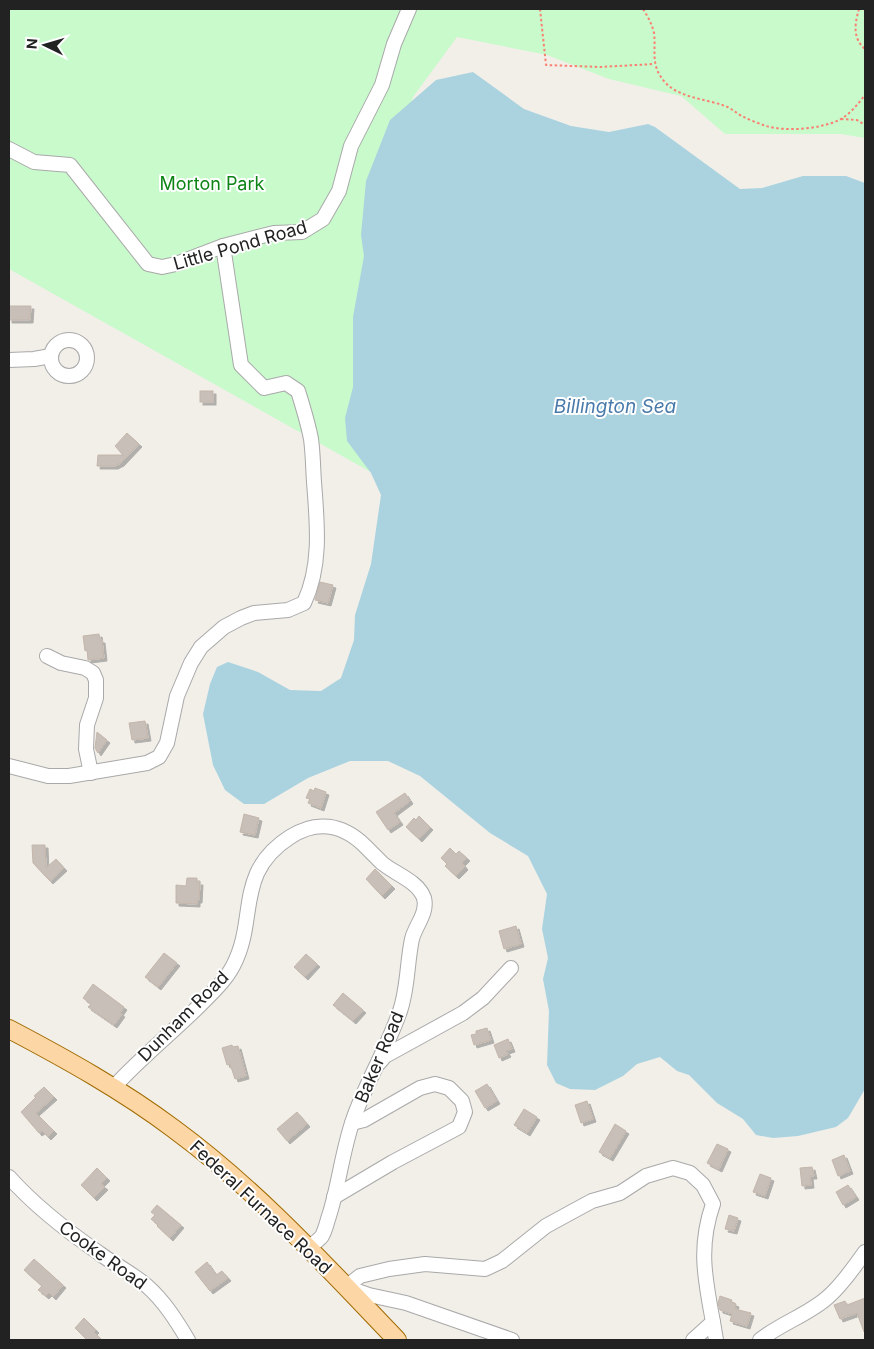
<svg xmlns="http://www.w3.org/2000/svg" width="874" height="1349" font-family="Inter,sans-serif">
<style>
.park{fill:#c8facc}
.water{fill:#aad3df}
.building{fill:#c7bfb8;stroke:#c4b6ab;filter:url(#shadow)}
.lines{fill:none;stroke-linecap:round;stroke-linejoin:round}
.minor-casing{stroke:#a9a9a9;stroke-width:16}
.major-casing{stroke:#a06b00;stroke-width:20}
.path{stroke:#fa8072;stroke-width:2;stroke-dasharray:2.5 2.5;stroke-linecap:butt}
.minor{stroke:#fff;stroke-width:14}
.major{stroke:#fcd6a4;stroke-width:18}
.labels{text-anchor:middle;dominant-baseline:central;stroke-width:4;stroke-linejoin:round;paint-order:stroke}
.park-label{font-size:18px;fill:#0c8416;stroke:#fff}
.street-label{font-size:18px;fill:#222;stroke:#fff}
.water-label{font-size:19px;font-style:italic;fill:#4a7aab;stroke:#fff}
</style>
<defs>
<filter id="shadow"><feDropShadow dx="3" dy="3" stdDeviation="0" flood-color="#0004"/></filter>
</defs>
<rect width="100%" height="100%" fill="#f2efe9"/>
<polygon class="park" points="9,9 865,9 865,138 841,134 725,134 681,96 609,79 547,55 457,37 413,97 389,178 385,480 9,269"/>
<polygon class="water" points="473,72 524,109 571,126 609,132 648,124 655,127 740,189 762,188 803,176 846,176 865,183 865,1089 848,1118 836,1127 798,1136 773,1138 756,1135 743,1119 717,1103 689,1075 677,1071 660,1057 637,1064 623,1076 595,1090 570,1089 556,1083 547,1065 549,1011 543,979 548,958 542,929 547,894 528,856 490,833 420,776 388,761 350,761 308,778 264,804 244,804 225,790 213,765 203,714 210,684 217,667 228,662 258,672 290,690 321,691 341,678 354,640 355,615 371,564 381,495 371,473 347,441 345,418 353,387 353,317 364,256 361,235 366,181 390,120 436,80"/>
<g class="building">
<polygon points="9,306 31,306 30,320 9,320"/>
<rect x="200" y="391" width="13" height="11"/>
<polygon points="127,433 139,444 121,463 115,466 97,466 98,455 123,455 115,446"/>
<polygon points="320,582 333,585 328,603 315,600"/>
<polygon points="99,634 100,640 102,640 104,658 88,660 87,650 85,651 83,636"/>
<polygon points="145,721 148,738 132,740 129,723"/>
<polygon points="97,732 107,740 98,753 95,748"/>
<polygon points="315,788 326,792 321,808 308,803 310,799 306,798 310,789 314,791"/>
<polygon points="405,793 410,801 394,813 400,822 388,830 376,812"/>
<polygon points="244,814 259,818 255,835 240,832"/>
<polygon points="419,816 430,827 419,839 406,827 414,818 416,820"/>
<polygon points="32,845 45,845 46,868 56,859 64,868 50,881 33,863"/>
<polygon points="450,848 456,854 459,851 467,858 462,863 465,867 456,876 445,866 447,864 441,858"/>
<polygon points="375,869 392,886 382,896 366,879"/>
<polygon points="187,878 197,878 197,882 200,882 199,900 197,900 197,904 176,903 176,885 186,886"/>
<polygon points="516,926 521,944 504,949 499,931"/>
<polygon points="164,953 177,963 158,987 145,977"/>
<polygon points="306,954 317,964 305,977 294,967"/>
<polygon points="93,984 124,1007 120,1013 122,1014 114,1025 88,1007 91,1004 83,998"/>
<polygon points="343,993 363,1010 353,1021 333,1005"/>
<polygon points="487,1028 491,1040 474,1045 471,1035 476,1034 476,1031"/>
<polygon points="508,1039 512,1049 506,1051 508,1054 499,1058 494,1045"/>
<polygon points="232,1045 233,1047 238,1046 246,1076 235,1079 230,1064 227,1065 222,1048"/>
<polygon points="487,1084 497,1101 485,1108 475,1091"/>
<polygon points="44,1087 54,1097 36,1113 54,1131 48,1137 42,1131 39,1133 21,1112 36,1097 34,1096"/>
<polygon points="587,1101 593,1119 581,1123 575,1105"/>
<polygon points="524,1109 537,1117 527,1133 514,1125"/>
<polygon points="297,1112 307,1124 287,1141 277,1129"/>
<polygon points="615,1124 626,1131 610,1158 599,1152"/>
<polygon points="717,1144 728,1149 719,1169 707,1163"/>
<polygon points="844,1155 850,1171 838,1176 832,1160"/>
<polygon points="812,1167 814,1176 810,1176 811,1185 802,1186 800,1168"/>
<polygon points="97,1168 107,1178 101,1184 105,1187 94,1198 81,1185"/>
<polygon points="760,1174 771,1178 765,1196 753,1192"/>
<polygon points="848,1185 856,1197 843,1205 836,1192"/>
<polygon points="157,1205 181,1225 170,1238 157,1226 158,1225 151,1219 155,1215 151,1212"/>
<polygon points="729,1215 738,1218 734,1231 725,1229"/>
<polygon points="34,1259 63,1285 53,1297 49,1293 46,1296 38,1290 42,1286 24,1270"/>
<polygon points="207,1262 216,1275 222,1271 228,1278 210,1291 195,1272"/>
<polygon points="720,1296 732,1300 731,1302 736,1304 735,1309 751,1313 747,1326 730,1321 732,1314 720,1310 718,1303"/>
<polygon points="865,1298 865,1332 864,1332 857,1313 840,1319 834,1305 845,1301 847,1305"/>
<polygon points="84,1318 96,1330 94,1332 102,1340 87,1340 75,1328"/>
</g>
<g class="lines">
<g class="minor-casing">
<g id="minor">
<polyline points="9,149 34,162 70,165 148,264 162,267 176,264 223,246 274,233 302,232 323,219 339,191 351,146 382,85 394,44 409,9"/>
<circle cx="69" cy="358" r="18"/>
<polyline points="9,360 34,359 51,356"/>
<polyline points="47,656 61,663 85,668 93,673 96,680 96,698 87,725 86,749 91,773"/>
<path d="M9 766 48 776H69L147 763 159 757 167 743 177 696 191 663 201 647 224 627 241 618 254 613 288 610 304 603C322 565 317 522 314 482 313 468 313 453 311 439 308 423 303 407 298 391L286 383 264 388 241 365 223 246"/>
<polyline points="379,1063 385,1056 463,1013 483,998 511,968"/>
<path d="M113 1088C140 1058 172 1033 200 1005 212 993 225 981 233 966 258 919 234 873 290 837 316 820 342 824 364 845 370 851 376 857 382 863 395 874 418 881 424 898 428 913 415 926 412 939 407 962 408 988 400 1011 387 1049 366 1082 353 1120 342 1152 339 1185 329 1216 327 1222 325 1231 322 1236 319 1240 313 1244 309 1248"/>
<path d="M9 1177C35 1206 67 1231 99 1253 115 1265 132 1273 147 1286 164 1301 176 1320 188 1340"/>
<polyline points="334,1197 393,1162 459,1127 465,1112 462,1101 449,1088 435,1084 420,1088 364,1120 352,1123"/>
<path d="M346 1287 360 1276 389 1269 425 1264 485 1269 502 1261 546 1226 579 1208 592 1201 620 1193 646 1176 673 1168 690 1173 703 1185 713 1204C698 1247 705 1279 713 1322L693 1340"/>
<polyline points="349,1288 369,1295 406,1303 512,1340"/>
<polyline points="713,1322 716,1340"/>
<path d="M760 1340C781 1323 808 1315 828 1297 843 1284 854 1267 865 1252"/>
</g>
</g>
<g class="major-casing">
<path id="major" d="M9 1029C66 1059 122 1090 174 1129 257 1190 326 1266 397 1340"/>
</g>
<g class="path">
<polyline points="540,9 546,65 600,67 654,64"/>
<path d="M643 9C648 17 652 24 654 33 656 48 651 63 661 77 674 98 704 98 725 106 731 108 736 113 742 116 749 120 758 123 766 126 787 132 822 129 841 119 850 114 858 104 865 95"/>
<path d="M859 9C855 23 852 38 865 49"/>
<polyline points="841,119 857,120 865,125"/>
</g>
<use href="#minor" class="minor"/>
<use href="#major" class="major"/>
</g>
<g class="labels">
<g class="park-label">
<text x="212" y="183">Morton Park</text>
</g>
<g class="street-label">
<text transform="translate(240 245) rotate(-16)">Little Pond Road</text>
<text transform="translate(183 1016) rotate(-45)">Dunham Road</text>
<text transform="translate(379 1057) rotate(-67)">Baker Road</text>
<text transform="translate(261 1207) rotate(43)">Federal Furnace Road</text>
<text transform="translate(103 1255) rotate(36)">Cooke Road</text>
</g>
<g class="water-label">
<text x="615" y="406">Billington Sea</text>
</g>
</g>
<rect width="874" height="1349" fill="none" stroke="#222222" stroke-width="20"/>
<g transform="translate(45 45) rotate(275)" stroke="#ffffff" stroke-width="4" paint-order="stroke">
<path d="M0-4L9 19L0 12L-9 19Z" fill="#222222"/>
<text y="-8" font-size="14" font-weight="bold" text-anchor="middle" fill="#222222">N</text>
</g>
</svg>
